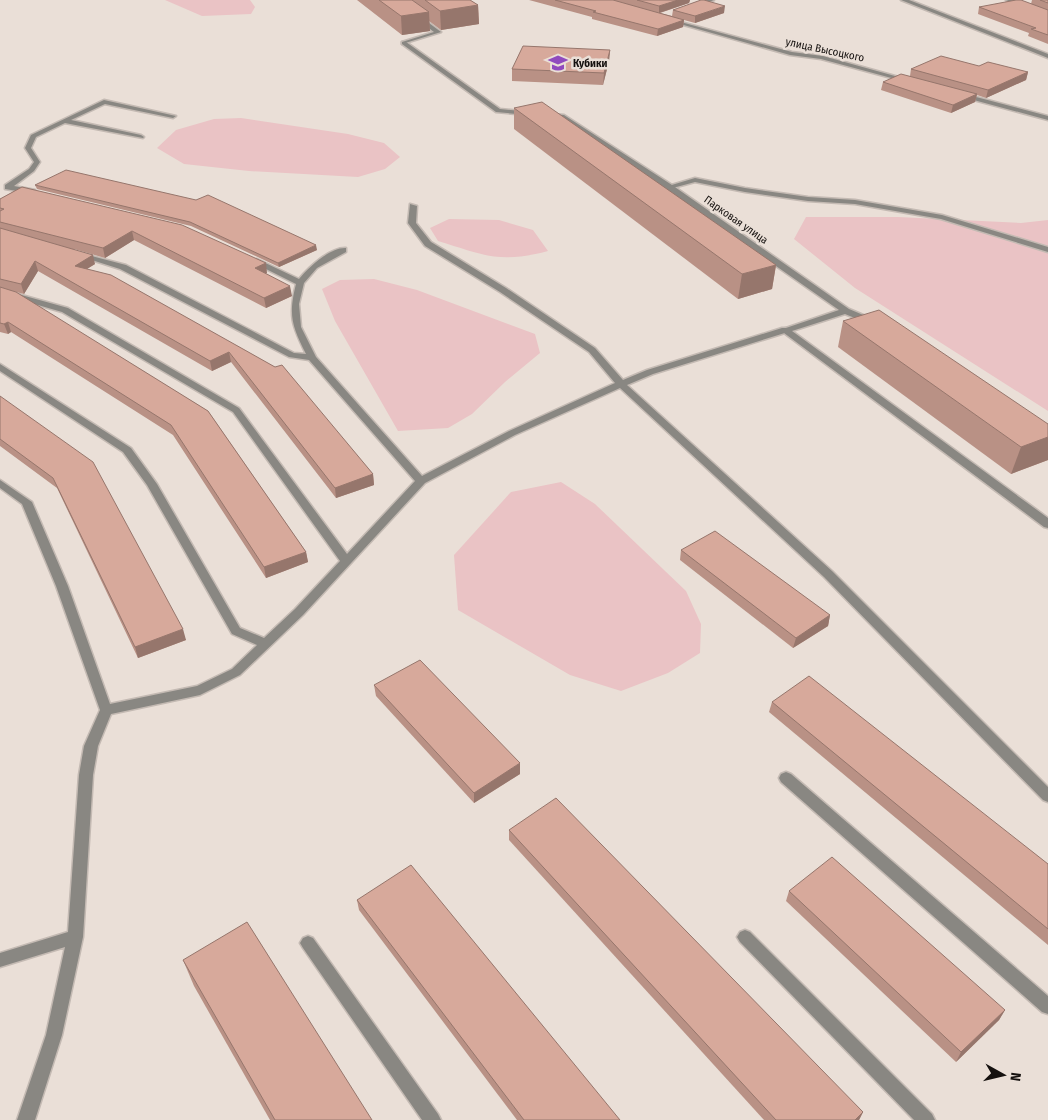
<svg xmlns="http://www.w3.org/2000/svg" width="1048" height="1120" font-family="'Fira Sans Condensed',sans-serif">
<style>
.green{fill:#eac3c5}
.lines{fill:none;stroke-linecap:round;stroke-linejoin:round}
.service-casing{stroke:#c4bab3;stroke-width:3}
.minor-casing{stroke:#c4bab3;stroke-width:3}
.service{fill:#898782;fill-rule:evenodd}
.minor{fill:#898782;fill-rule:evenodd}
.wall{fill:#b99185}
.shaded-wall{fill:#96766c}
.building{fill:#d7a99b;stroke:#96766c}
.labels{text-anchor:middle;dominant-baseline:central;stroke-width:5;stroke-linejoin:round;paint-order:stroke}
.far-street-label{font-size:11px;fill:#15110f;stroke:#eadfd7}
.far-poi-label{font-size:11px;font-weight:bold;fill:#15110f;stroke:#eadfd7;text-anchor:start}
</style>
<rect width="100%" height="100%" fill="#eadfd7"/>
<g class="green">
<polygon points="165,0 250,0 255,7 251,14 202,16"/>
<polygon points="241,118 348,134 384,143 400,157 385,169 358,177 249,171 184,164 157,148 176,130 214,119"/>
<polygon points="806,217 898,217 1021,223 1048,220 1048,411 855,288 794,239"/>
<path d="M449 219 499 220 533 230 548 251C499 264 484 255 438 241L430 228Z"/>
<polygon points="374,279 417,290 535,334 540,353 505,382 472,414 448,428 398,431 335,321 322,289 340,280"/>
<polygon points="561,482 595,504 686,591 701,624 700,653 668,673 621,691 570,675 458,610 454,555 511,492"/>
</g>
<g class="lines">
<g class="service-casing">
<g id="service">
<polygon points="392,0 398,0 441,32 402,44 402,42 434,32"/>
<polygon points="104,100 176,116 173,118 105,104 71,120 141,135 144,137 143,138 65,123 36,137 31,148 40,162 34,171 14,186 35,190 35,194 5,189 5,185 29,169 34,162 25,148 31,135"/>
<polygon points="695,178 745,188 808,197 855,200 942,215 1048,247 1048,252 941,219 855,204 808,201 745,192 695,182 669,189 665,187"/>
<path d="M410 204 417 206 416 223 431 242 506 288 595 348 623 380 647 370 782 328H788V332L653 374 627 385 832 571 1048 787V802L1043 800 824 577 620 388 515 435 425 483 303 615 240 675 200 695 111 714 98 746 93 775 83 937 62 1035 35 1120H17L46 1035 65 947 0 967V953L68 932 79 775 84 746 100 710 56 586 22 504 0 488V480L32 502 68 586 110 704 197 686 232 669 257 645 232 634 147 485 123 452 0 371V364L131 448 157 484 240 628 264 638 295 609 340 561 233 412 62 312 0 294V289L68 308 239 408 347 554 415 481 309 360 289 357 120 269 76 255 80 253 126 265 294 353 306 354C292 326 288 316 296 284L250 261 257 259 299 279C308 268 330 247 346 248V252L317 268 304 283 299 304 301 327 316 357 422 476 509 431 615 383 589 352 500 292 425 246 408 223Z"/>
<polygon points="786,772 791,774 1048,996 1048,1014 1042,1012 781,782 779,778 781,774"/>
<polygon points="745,930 750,932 932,1114 935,1120 914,1120 740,942 737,937 740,932"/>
<polygon points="308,936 313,938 438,1114 441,1120 422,1120 303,948 300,943 303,938"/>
</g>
</g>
<g class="minor-casing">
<g id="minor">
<polygon points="706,0 714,0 693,8 688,7"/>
<polygon points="901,0 909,0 1048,54 1048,58"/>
<polygon points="1006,0 1014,0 1048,12 1048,16"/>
<polygon points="666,18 792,52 823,56 913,81 910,83 821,59 790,55 666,20"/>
<polygon points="402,42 406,42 500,109 564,115 672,185 849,309 875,320 875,324 872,325 845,314 792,331 1048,518 1048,528 1044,527 780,330 839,310 666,189 560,118 496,112 402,44"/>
<polygon points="961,93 1048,116 1048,120 959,96 959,94"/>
</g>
</g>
<use href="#service" class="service"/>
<use href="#minor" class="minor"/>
</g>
<g class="wall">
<polygon points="357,0 470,0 478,5 479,24 441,30 429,21 430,31 402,35"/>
<polygon points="529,0 690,0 689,3 660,13 672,16 673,10 724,13 695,23 684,20 683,27 657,36 592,19 592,17"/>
<polygon points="1032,0 1048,0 1048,44 1028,36 1029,33 978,14 979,7 1031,4"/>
<polygon points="610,50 609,61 603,85 512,81 512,69"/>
<polygon points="979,66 1028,72 1026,80 986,98 977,95 975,102 951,113 881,90 883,82 910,76 911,69"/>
<polygon points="514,108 776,265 772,289 738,299 514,129"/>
<polygon points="35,185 317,250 279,267 191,226 37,189"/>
<polygon points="22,187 267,273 265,274 292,296 266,308 134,240 105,258 74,249 95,264 87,269 275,367 373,474 374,485 336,498 231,362 212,371 38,271 24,294 12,291 208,411 306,552 308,562 266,578 173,435 11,332 8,334 0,332 0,199"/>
<polygon points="843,321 1048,424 1048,460 1011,474 838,347"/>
<polygon points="0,396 186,640 138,658 57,488 0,446"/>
<polygon points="681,550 830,615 828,626 793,648 680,560"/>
<polygon points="374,685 520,774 474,803 376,696"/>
<polygon points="772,702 1048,864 1048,945 769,712"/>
<polygon points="509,830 863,1112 859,1120 764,1120 509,840"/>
<polygon points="789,891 1005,1010 999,1020 956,1062 786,901"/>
<polygon points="357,900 620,1120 517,1120 359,910"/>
<polygon points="183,960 372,1120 270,1120 194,986"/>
</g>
<g class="shaded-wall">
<polygon points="678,0 690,0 689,3 659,13 659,6"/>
<polygon points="478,5 479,24 441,30 440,11"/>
<polygon points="725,6 724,13 695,23 695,16"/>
<polygon points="429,12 430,31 402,35 401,16"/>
<polygon points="684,20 683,27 657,36 658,29"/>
<polygon points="610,50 609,61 603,85 604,73"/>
<polygon points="1028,72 1026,80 986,98 988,90"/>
<polygon points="977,94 975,102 951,113 953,105"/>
<polygon points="132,231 134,240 105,258 103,248"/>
<polygon points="316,245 317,250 279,267 278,263"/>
<polygon points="93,255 95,264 77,275 75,266"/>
<polygon points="35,261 38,271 24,294 21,284"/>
<polygon points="266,263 267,273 256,278 255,268"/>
<polygon points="776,265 772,289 738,299 742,274"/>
<polygon points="290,286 292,296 266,308 264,298"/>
<polygon points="8,322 11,332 8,334 4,324"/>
<polygon points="229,352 231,362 212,371 210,361"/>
<polygon points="1048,437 1048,460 1011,474 1021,447"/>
<polygon points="373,474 374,485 336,498 335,488"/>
<polygon points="306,552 308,562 266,578 264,567"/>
<polygon points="830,615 828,626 793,648 796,638"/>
<polygon points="183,629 186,640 138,658 135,647"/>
<polygon points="520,763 520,774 474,803 474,793"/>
<polygon points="1005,1010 999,1020 956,1062 961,1052"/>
<polygon points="863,1112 859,1120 855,1120"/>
</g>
<g class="building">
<polygon points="379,0 412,0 429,12 401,16"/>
<polygon points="425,0 470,0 478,5 440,11"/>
<polygon points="555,0 613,0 684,20 658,29 593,12 596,11"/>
<polygon points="637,0 678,0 659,6"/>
<polygon points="701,0 704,0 725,6 695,16 673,10"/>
<polygon points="1016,0 1021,0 1048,10 1048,35 1031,29 1036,28 979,7"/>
<polygon points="1040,0 1048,0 1048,3"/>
<polygon points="523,46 610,50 604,73 512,69"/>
<polygon points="941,56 979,66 988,62 1028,72 988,90 911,69"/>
<polygon points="901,74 977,94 953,105 883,82"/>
<polygon points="542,102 776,265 742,274 514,108"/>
<polygon points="66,170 196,200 208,195 316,245 278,263 190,222 35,185"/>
<polygon points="22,187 182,225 266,263 255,268 290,286 264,298 132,231 103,248 0,222 0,211 4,209 0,208 0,199"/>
<polygon points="0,228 93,255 75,266 111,275 275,367 282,365 373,474 335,488 229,352 210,361 35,261 21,284 0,279"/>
<polygon points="0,287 16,292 208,411 306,552 264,567 171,425 8,322 4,324 0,323"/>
<polygon points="879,310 1048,424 1048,437 1021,447 843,321"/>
<polygon points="0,396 93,462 183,629 135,647 53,478 0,439"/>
<polygon points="715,531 830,615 796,638 681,550"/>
<polygon points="420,660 520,763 474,793 374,685"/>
<polygon points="809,676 1048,864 1048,929 772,702"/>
<polygon points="556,798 863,1112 855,1120 776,1120 509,830"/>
<polygon points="832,857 1005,1010 961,1052 789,891"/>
<polygon points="411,865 620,1120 524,1120 357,900"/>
<polygon points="247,922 372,1120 275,1120 183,960"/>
</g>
<defs>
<g id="school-bare" transform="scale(1.5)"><path d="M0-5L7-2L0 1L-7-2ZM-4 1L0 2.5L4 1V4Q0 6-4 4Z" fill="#904abe" stroke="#eadfd7" stroke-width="2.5" paint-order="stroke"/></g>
</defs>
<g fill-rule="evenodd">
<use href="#school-bare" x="558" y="63"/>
</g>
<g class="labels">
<g class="far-street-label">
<text transform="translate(825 50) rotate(12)">улица Высоцкого</text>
<text transform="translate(736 220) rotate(35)">Парковая улица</text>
</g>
<g class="far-poi-label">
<text x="573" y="63">Кубики</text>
</g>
</g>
<g transform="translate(1003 1075) rotate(98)" stroke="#eadfd7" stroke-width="4" paint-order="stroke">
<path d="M0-4L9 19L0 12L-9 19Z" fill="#15110f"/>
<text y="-8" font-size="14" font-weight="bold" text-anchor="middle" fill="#15110f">N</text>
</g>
</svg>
